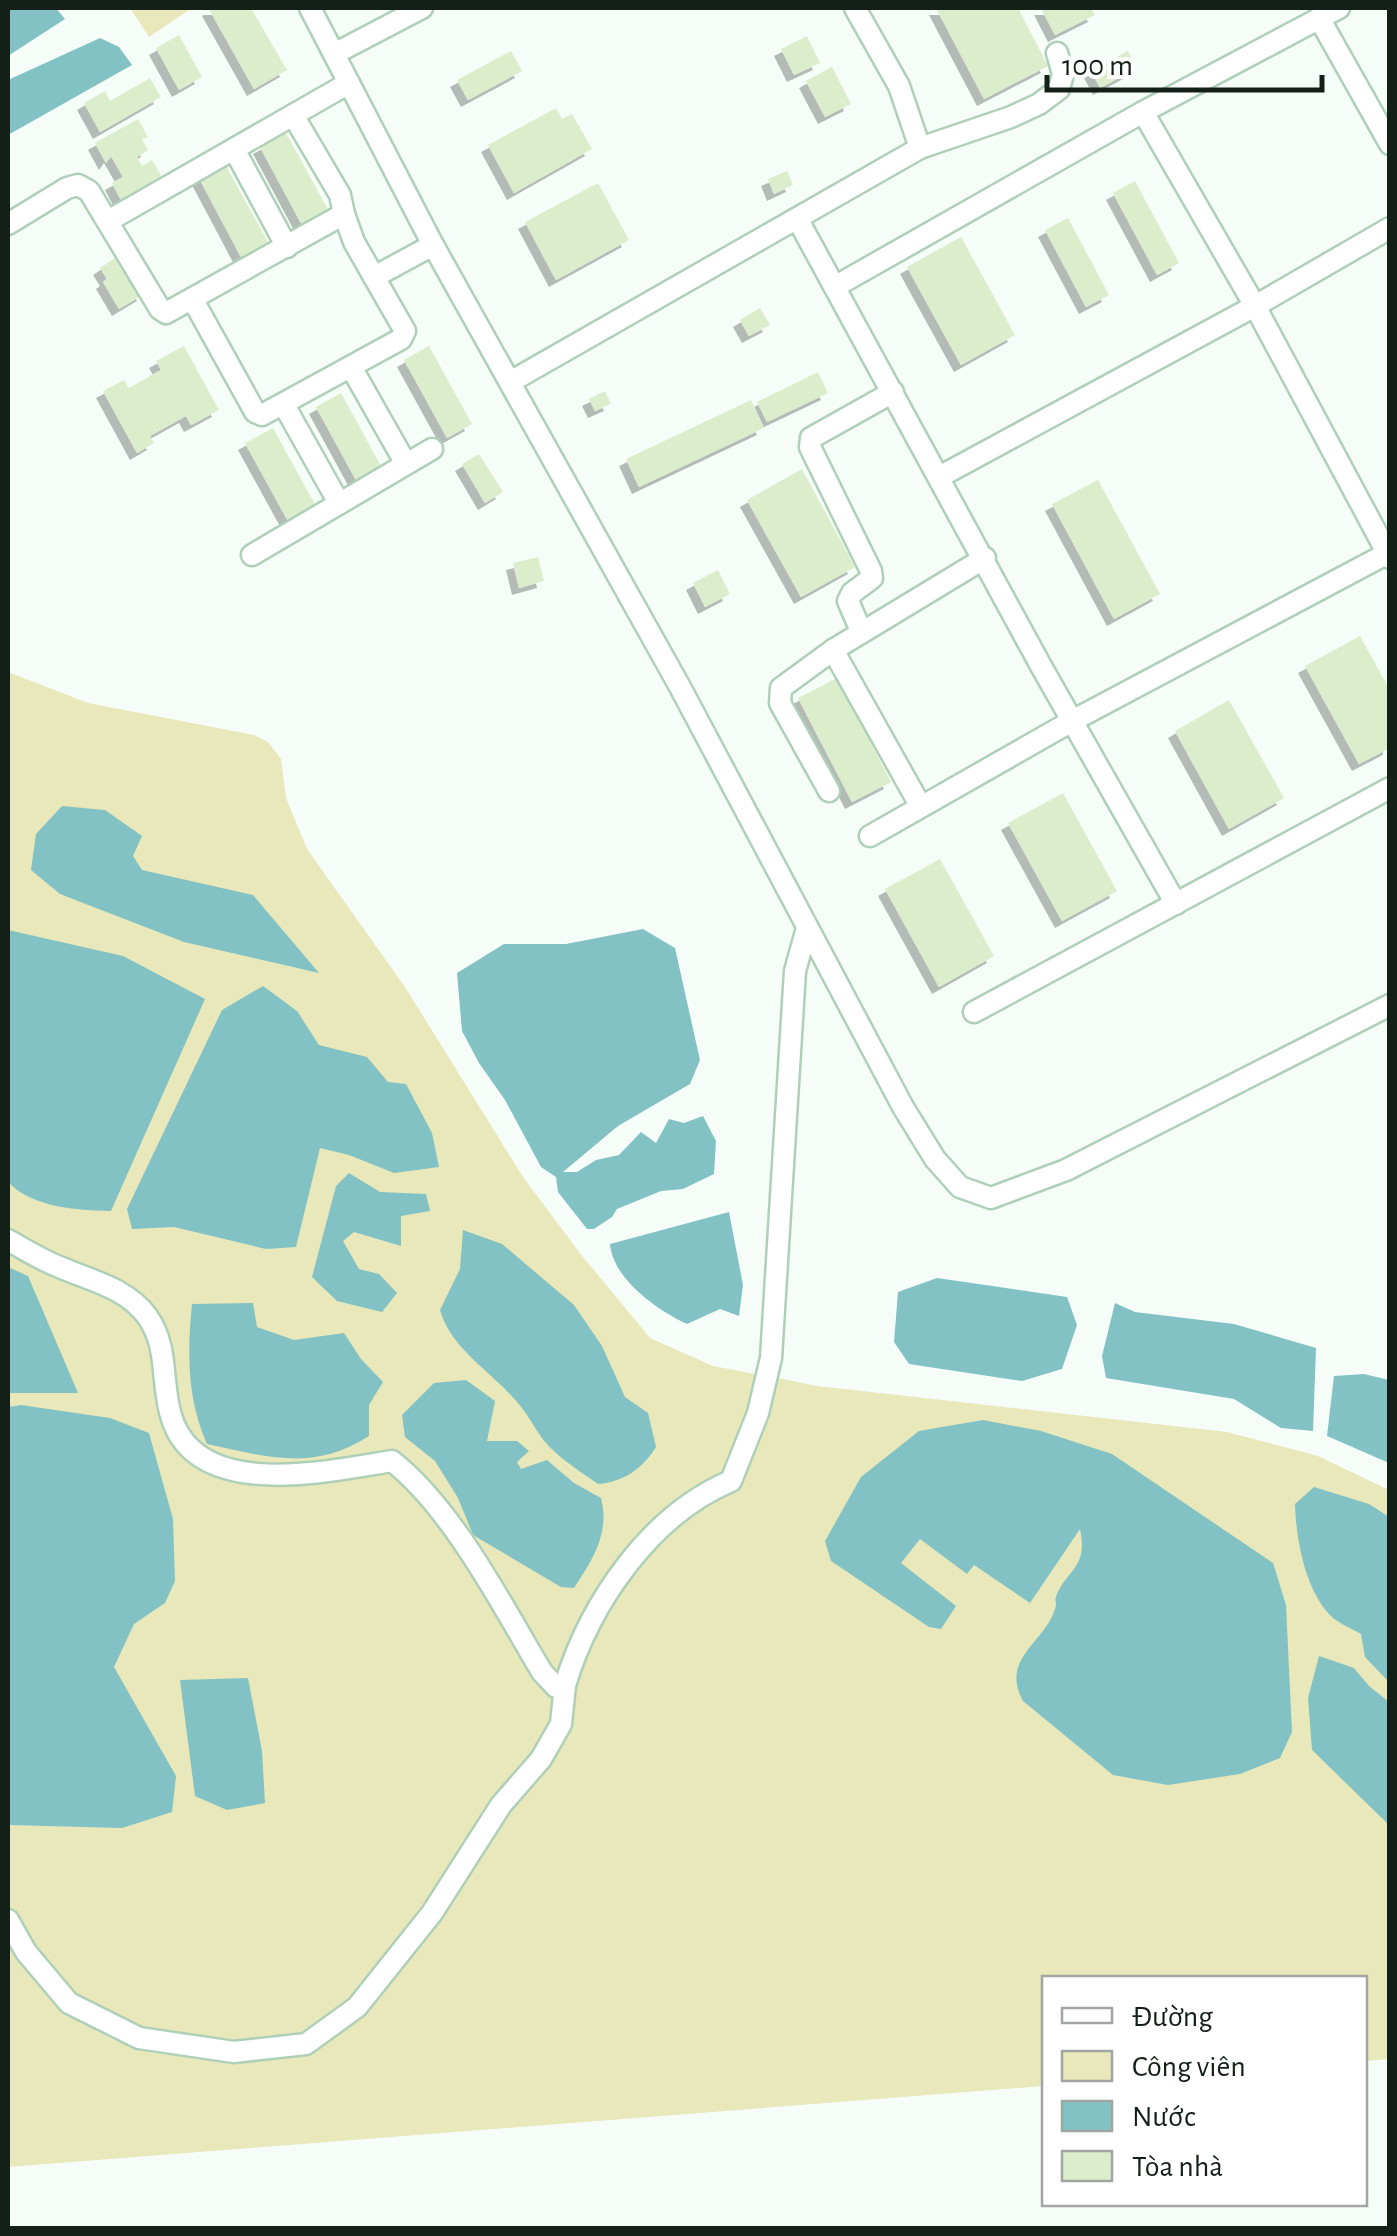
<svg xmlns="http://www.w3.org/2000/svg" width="1397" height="2236" font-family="'Alegreya Sans',sans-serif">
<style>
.green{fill:#e8e8ba}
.water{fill:#82c2c5}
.building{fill:#dcedcc;filter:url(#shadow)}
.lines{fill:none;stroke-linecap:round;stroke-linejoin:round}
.minor-casing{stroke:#afd0b8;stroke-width:25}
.minor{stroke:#fff;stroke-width:20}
</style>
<defs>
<filter id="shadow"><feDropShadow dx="-7" dy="7" stdDeviation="0" flood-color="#0004"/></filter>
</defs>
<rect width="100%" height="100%" fill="#f6fdf8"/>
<g class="green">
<polygon points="130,8 192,8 149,37"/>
<path d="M8 672 88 703 254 735 268 742 281 759 286 798 307 849 405 987 523 1177 579 1252 650 1338 713 1366 760 1375 727 1476 677 1507 560 1680 394 1455C330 1465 210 1496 178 1416 165 1384 160 1345 152 1312L8 1233Z"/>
<path d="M8 1248C60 1271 139 1290 157 1352 164 1374 163 1400 166 1422L229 1476 390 1468 413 1486 553 1693 602 1616 655 1542 720 1492 773 1377 817 1386 1227 1432 1318 1456 1389 1490V2059L1365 2061 1364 1978H1044V2086L8 2167Z"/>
</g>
<g class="water">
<polygon points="8,8 56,8 65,19 8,56"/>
<polygon points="100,38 119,47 132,65 8,135 8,80"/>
<polygon points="62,806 105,810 142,836 133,856 142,870 253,895 319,973 184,942 60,894 31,870 36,834"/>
<polygon points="643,929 675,948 700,1060 690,1084 618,1126 563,1172 577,1172 596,1160 619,1155 641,1132 656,1143 669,1119 684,1123 703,1116 716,1141 714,1174 683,1189 661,1191 617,1209 612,1217 594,1229 587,1229 558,1192 556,1177 541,1167 505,1100 479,1063 462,1031 457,973 504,944 566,944"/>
<path d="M8 930 123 956 205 999 111 1211C76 1210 33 1208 8 1182Z"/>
<polygon points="263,986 297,1011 319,1045 367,1057 388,1082 406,1084 432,1133 439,1167 394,1173 349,1155 320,1148 296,1247 266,1249 174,1227 132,1229 127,1209 222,1010"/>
<polygon points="349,1173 380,1192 426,1194 430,1211 401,1216 401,1246 354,1232 343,1241 359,1269 379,1274 397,1293 382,1312 337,1301 312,1277 336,1186"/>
<path d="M729 1212 743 1285 739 1316 720 1309 687 1324C657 1310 613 1279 610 1244Z"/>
<path d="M463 1230 502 1244 574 1305 602 1346 625 1397 648 1413 656 1447C643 1468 624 1482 598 1484 584 1474 568 1464 555 1452 538 1438 532 1419 518 1403 491 1371 451 1349 440 1310L460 1269Z"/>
<polygon points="8,1267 28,1276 78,1393 8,1393"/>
<polygon points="937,1278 1067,1297 1077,1325 1062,1369 1022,1381 909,1364 894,1342 898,1292"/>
<path d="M253 1303 257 1327 294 1340 344 1333 361 1359 383 1382 369 1405V1436C313 1472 268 1457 207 1444 187 1399 187 1353 192 1304Z"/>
<polygon points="1115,1303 1135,1312 1234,1324 1316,1348 1313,1431 1281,1428 1234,1399 1106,1378 1102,1356"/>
<polygon points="1364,1374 1389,1380 1389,1463 1327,1436 1334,1376"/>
<path d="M466 1380 495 1401 487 1441H517L529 1451 517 1462 521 1469 547 1460 574 1483 601 1498C610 1533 593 1559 574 1588L561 1587 473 1535 458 1498 435 1461 405 1437 402 1415 434 1383Z"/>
<polygon points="21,1405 110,1418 149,1433 173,1519 175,1581 165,1603 134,1624 114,1667 176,1776 172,1812 122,1828 8,1825 8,1407"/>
<path d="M983 1420 1041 1431 1112 1454 1273 1563 1286 1605 1292 1732 1280 1758 1240 1774 1168 1785 1113 1775 1023 1701C1000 1658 1044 1644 1055 1609 1058 1600 1053 1603 1057 1594 1069 1568 1088 1567 1080 1529L1030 1603 974 1565 967 1574 920 1539 901 1563 956 1606 941 1629 929 1627 831 1561 825 1541 861 1477 919 1431Z"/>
<path d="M1314 1487 1369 1504 1389 1517V1682L1365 1657 1361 1634C1352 1629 1341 1624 1333 1618 1305 1592 1296 1539 1295 1504Z"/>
<polygon points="1319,1656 1354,1668 1369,1686 1389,1702 1389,1825 1312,1750 1308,1698"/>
<polygon points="248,1678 262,1751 265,1803 227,1810 195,1796 180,1680"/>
</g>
<g class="building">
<polygon points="211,8 251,8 287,70 254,89 209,9"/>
<polygon points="936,8 1018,8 1048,66 984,99"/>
<polygon points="1041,8 1091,8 1095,15 1055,35"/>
<polygon points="179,35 202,77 179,90 156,48"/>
<polygon points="807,36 820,63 794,75 781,49"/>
<polygon points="511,51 522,71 468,100 457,80"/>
<polygon points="1128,51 1133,61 1126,64 1130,72 1100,88 1091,71"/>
<polygon points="832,67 851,104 825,117 806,81"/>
<polygon points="150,78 161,97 100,132 84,103 105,91 110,101"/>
<polygon points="556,108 562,119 572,114 592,149 514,193 488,145"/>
<polygon points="138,119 148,137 142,139 148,150 137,157 142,166 152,160 163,179 122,202 112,183 123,177 111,156 106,163 95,143"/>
<polygon points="286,133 330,213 303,227 260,147"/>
<polygon points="225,164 269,244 242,259 199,178"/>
<polygon points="787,171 793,185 774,194 768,179"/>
<polygon points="1135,181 1179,263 1157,275 1113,193"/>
<polygon points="598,183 629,240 556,280 525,222"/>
<polygon points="1068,218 1109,295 1086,307 1045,230"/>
<polygon points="961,237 1015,335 961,365 907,267"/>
<polygon points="115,258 121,269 127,266 144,294 119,309 103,282 107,279 100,268"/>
<polygon points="760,308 770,325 749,336 740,320"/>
<polygon points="184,346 219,410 191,425 186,416 150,436 154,443 137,453 103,391 124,380 129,388 161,370 156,361"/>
<polygon points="429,346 472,424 447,438 404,360"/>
<polygon points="818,372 828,393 767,422 757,402"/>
<polygon points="605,391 611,404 595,411 589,399"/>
<polygon points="341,393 382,468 357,482 316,407"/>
<polygon points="751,400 764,428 639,487 626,459"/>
<polygon points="273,428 317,508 289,523 245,443"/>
<polygon points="479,454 503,492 485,503 462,464"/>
<polygon points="802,469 855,567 801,597 747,500"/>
<polygon points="1098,480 1160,594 1114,619 1052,504"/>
<polygon points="538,557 544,581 519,588 513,563"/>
<polygon points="718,570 730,594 705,607 693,583"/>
<polygon points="1360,636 1390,690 1390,748 1359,764 1305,666"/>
<polygon points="837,678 891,782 852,802 798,698"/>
<polygon points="1229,700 1284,798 1229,829 1175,731"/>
<polygon points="1063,793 1117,891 1062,921 1008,823"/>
<polygon points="940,859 994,956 939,987 885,889"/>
</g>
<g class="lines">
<g class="minor-casing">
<g id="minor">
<polyline points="310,8 433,245 680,687 903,1107 935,1159 960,1187 991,1198 1066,1170 1390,1005"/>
<polyline points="855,8 899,86 920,148"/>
<polyline points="1319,18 1390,144"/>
<polyline points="334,54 422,8"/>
<polyline points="1143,112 1255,306 1390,558"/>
<polyline points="293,115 340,195 344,214"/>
<polyline points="234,149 287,247"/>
<polyline points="798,220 1041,666 1176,904"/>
<polyline points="108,221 349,83"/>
<polyline points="8,224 67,188 78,185 89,191 160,309 166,313 344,214 354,242 405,331 401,339 262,415 255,412 193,300"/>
<polyline points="374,277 433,245"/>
<polyline points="836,286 1143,112 1339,8"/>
<polyline points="351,367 406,464"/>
<polyline points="510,382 920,148 1011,117 1039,104 1059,89 1063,74 1057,53"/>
<polyline points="284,405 339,503"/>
<polyline points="939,477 1255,306 1390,228"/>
<polyline points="252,555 432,449"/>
<polyline points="861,631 848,601 852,593 872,578 871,571 810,447 811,438 893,392"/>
<polyline points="829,791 780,703 781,688 833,650"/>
<polyline points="920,805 833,650 985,558"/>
<polyline points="870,836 1072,721 1390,552"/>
<polyline points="974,1012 1390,788"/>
<path d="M8 1240C25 1250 43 1261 62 1268 92 1281 126 1288 147 1316 170 1348 160 1384 172 1419 199 1501 329 1471 392 1461 453 1509 502 1605 542 1672L556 1687 565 1685C590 1603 650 1515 731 1481L758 1413 771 1358 795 971 807 928"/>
<polyline points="8,1920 26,1952 69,2003 139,2038 234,2052 306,2044 357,2007 432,1913 501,1805 541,1759 561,1724 565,1685"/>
</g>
</g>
<use href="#minor" class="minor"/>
</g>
<rect width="1397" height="2236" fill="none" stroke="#142017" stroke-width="20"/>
<rect x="1042" y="1976" width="325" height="230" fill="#ffffff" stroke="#a1a6a2" stroke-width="2.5"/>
<rect x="1062" y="2008" width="50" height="15" fill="#ffffff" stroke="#a1a6a2" stroke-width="2.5"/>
<text x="1132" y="2026" font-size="30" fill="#142017">Đường</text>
<rect x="1062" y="2051" width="50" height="30" fill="#e8e8ba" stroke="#a1a6a2" stroke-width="2.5"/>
<text x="1132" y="2076" font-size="30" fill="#142017">Công viên</text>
<rect x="1062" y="2101" width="50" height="30" fill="#82c2c5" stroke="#a1a6a2" stroke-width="2.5"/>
<text x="1132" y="2126" font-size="30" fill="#142017">Nước</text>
<rect x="1062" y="2151" width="50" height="30" fill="#dcedcc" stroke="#a1a6a2" stroke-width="2.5"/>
<text x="1132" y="2176" font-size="30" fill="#142017">Tòa nhà</text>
<path d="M1047 75v15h275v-15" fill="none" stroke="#142017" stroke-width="5"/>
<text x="1062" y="75" font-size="30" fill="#142017" stroke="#ffffff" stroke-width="8" paint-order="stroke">100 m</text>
</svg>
